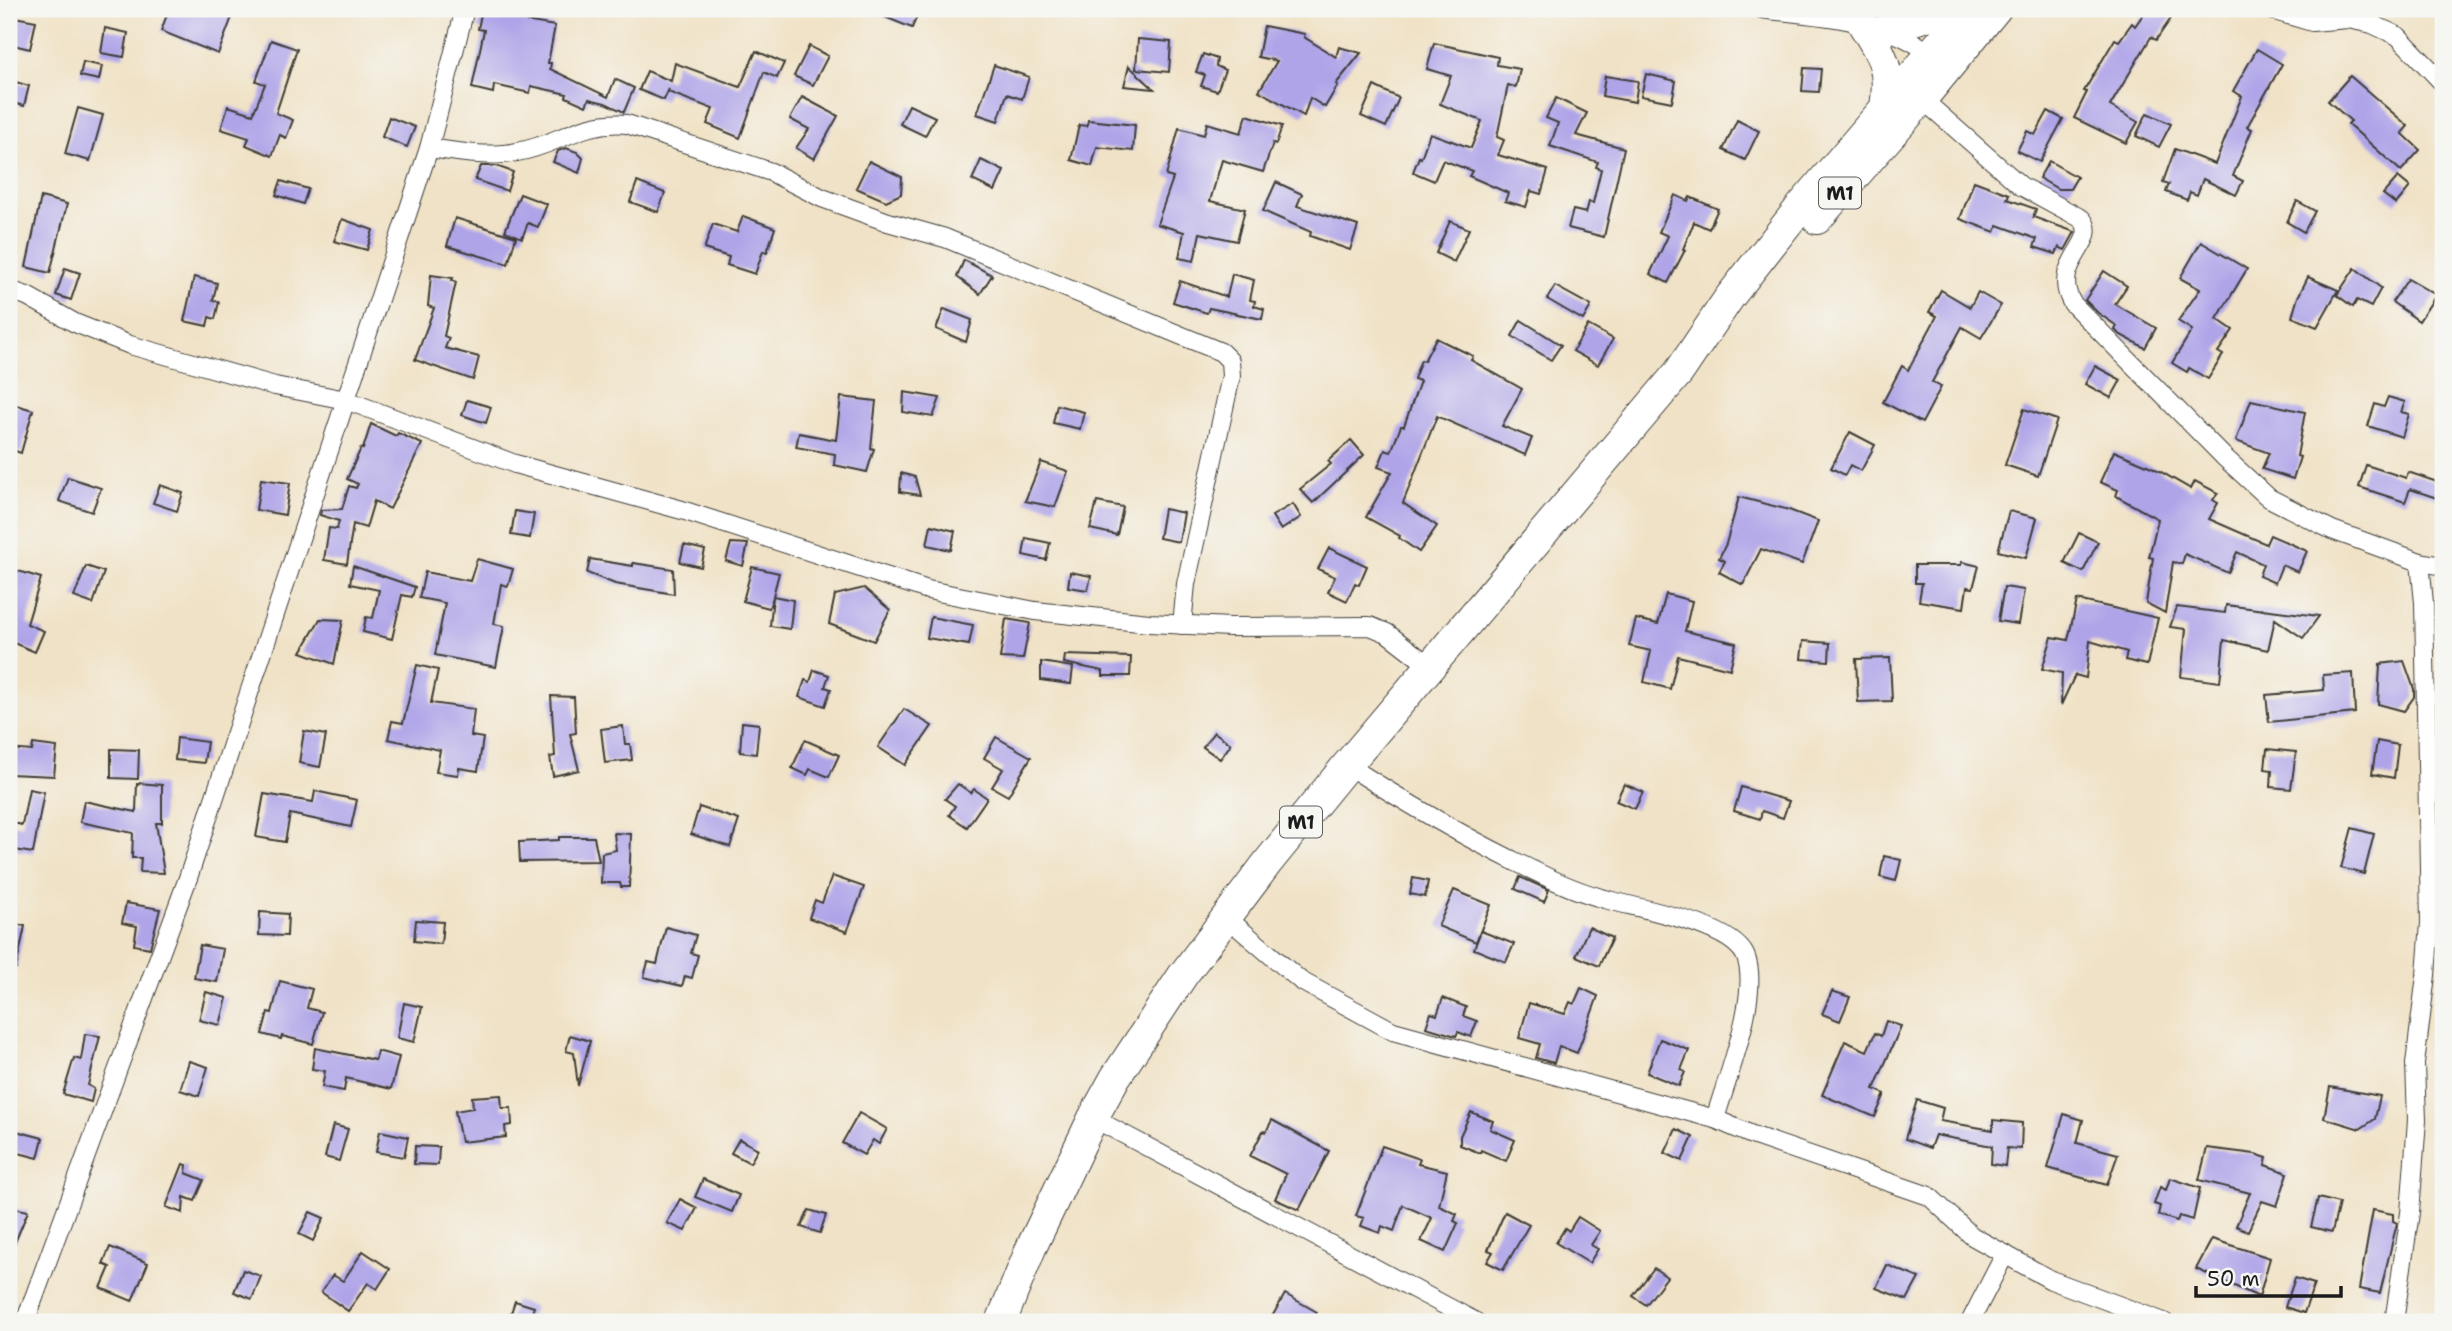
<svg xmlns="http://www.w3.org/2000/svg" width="2452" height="1331" font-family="'Shantell Sans',sans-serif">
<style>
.building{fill:#afa4e8}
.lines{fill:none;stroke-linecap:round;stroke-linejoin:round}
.minor-casing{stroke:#3c3a36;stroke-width:20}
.trunk-casing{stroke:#3c3a36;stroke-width:32}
.minor{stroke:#fff;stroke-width:18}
.trunk{stroke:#fff;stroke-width:30}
.labels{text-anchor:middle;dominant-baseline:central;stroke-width:6;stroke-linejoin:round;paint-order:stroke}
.shield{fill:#f6f6f2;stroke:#5d5d5c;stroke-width:2}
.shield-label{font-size:19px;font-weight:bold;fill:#1c1c1c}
</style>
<rect width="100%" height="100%" fill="#f6f6f2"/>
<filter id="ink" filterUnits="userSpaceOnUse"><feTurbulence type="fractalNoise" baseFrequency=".0143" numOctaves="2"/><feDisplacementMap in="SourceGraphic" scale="14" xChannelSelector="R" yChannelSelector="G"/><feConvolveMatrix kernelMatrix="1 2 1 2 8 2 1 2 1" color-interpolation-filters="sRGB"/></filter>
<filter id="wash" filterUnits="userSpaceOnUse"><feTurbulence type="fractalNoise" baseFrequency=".00686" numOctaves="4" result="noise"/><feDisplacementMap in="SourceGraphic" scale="28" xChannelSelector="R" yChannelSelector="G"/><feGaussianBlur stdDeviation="1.57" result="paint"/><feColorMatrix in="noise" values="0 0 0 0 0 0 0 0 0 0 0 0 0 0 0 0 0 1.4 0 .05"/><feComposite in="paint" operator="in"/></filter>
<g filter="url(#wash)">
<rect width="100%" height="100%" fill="#f0e2c6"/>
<g id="blocks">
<g class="building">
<polygon points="169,9 235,9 218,54 161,31"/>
<polygon points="482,9 503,9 501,17 555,26 548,63 551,63 550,69 608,97 615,79 634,88 624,112 605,103 589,99 586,106 566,97 567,94 531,86 530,93 494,85 493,93 472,88 484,30 478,29"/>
<polygon points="865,9 920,9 912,28"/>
<polygon points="2147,9 2161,9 2172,17 2156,40 2151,37 2110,106 2138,122 2126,143 2074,118 2087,92 2084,91 2115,39 2119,41 2132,23 2135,26"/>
<polygon points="9,16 36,21 30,49 9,44"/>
<polygon points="1264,26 1305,34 1304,37 1336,57 1339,47 1361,53 1336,84 1338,85 1325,107 1310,98 1304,116 1259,91 1277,61 1258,57"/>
<polygon points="105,28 128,33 124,57 101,53"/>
<polygon points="1138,39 1171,42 1169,72 1136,69"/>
<polygon points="271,40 297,49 276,113 293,120 286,138 280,135 272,156 246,145 249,138 221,129 228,106 253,114 265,84 256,81"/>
<polygon points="1434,43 1498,57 1497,65 1520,69 1516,87 1508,85 1497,137 1504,140 1498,155 1548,170 1541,194 1531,191 1526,207 1505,201 1508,193 1469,176 1472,171 1443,160 1434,181 1413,172 1419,157 1421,158 1430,133 1471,148 1482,121 1440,104 1451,76 1427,69"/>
<polygon points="809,46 828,56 813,85 794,76"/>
<polygon points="2257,49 2282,64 2247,127 2252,129 2233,176 2243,181 2236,195 2203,179 2197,195 2190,192 2187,200 2166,192 2169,184 2163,182 2175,149 2215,164 2242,96 2233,91"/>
<polygon points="756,51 784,63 777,78 764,72 740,138 707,124 713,109 668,92 669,89 664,100 639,90 647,71 671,81 675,63 740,87"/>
<polygon points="1203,54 1217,59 1216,66 1225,70 1217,91 1201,86 1205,75 1196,72"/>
<polygon points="83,62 102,66 99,80 80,76"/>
<polygon points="994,65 1029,77 1022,99 1007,94 998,121 977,114"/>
<polygon points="1129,66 1154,89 1124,86"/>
<polygon points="1804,68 1821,69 1819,92 1802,91"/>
<polygon points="1646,74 1676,81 1672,102 1641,96"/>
<polygon points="1605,76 1638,81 1635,102 1602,96"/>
<polygon points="2350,76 2408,126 2402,133 2420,150 2401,171 2348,124 2351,121 2328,101"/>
<polygon points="9,80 29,86 24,106 9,102"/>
<polygon points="1374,86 1399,98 1386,127 1361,116"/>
<polygon points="802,97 838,116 814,159 796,148 809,129 790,119"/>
<polygon points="1556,98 1587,113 1576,135 1624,148 1604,237 1568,228 1573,210 1586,213 1589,202 1593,203 1601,169 1596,167 1598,162 1550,146 1558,123 1546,118"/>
<polygon points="909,105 935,117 925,136 900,124"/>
<polygon points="78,108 103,115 90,161 65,154"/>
<polygon points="2048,111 2063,119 2040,162 2017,151 2027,131 2035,135"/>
<polygon points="2147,113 2171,124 2159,147 2136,136"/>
<polygon points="1247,115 1282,126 1276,144 1273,143 1263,172 1222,160 1210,201 1245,209 1237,241 1200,233 1194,261 1179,258 1184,232 1157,224 1173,178 1166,176 1179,128 1204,135 1207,123 1241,133"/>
<polygon points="389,117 415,127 407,147 382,137"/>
<polygon points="1088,120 1135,125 1133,151 1097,147 1092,166 1071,160 1079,125 1087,126"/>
<polygon points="1737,120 1759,131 1745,160 1723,150"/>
<polygon points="566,148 577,152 583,158 579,173 553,162 558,151"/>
<polygon points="981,160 1004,171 995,191 972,180"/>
<polygon points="869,161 902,177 901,194 886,201 856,188"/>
<polygon points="2049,161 2077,177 2070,189 2058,189 2039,178"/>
<polygon points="481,166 496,166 513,172 507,191 475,180"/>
<polygon points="2398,177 2410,187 2396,204 2383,194"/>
<polygon points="281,181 308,189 303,204 276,195"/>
<polygon points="1974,181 2009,194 2007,199 2036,209 2033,217 2075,232 2065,250 2059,247 2056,254 2034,247 2037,239 1998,225 1995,232 1960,219"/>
<polygon points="637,182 665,193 658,212 630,202"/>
<polygon points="1276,182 1302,194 1297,206 1358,226 1350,250 1310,236 1311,232 1263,211"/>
<polygon points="520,194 547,204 538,227 528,223 522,238 505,231"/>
<polygon points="1675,195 1688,201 1690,197 1718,209 1709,229 1694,222 1683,249 1685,250 1668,283 1650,274 1668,236 1659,232"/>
<polygon points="41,197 67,204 50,273 26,267"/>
<polygon points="2297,201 2315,211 2304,232 2287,222"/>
<polygon points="743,216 775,228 767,252 763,251 755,274 727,265 729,257 704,249 713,224 737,232"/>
<polygon points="455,218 516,237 508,264 447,246"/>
<polygon points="342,219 373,230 367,250 334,241"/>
<polygon points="1450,221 1469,229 1454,262 1436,253"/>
<polygon points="2201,242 2247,269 2217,319 2233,330 2218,352 2223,355 2208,379 2189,368 2187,372 2172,363 2192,330 2178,321 2200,289 2180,278"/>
<polygon points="964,260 992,275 980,294 957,277"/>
<polygon points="65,268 80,273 71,300 56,295"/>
<polygon points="2355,268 2381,288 2371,307 2357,300 2353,307 2337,295"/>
<polygon points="2104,271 2127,286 2115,304 2156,328 2145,348 2119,334 2115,330 2117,326 2098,313 2085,300"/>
<polygon points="1232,274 1254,280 1250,300 1255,301 1254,306 1264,309 1262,319 1209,308 1207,313 1173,302 1180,281 1227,297"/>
<polygon points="431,275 453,278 452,280 456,282 444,336 449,338 445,348 479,357 473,380 415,360 434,308 428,306"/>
<polygon points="194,277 217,283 213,300 219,302 215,319 209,317 207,326 184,321"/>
<polygon points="2308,277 2338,290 2317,327 2292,317 2298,297"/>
<polygon points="2408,279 2436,295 2419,321 2392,302"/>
<polygon points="1555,286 1591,306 1583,320 1547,299"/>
<polygon points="1941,290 1970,307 1978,292 2001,305 1981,338 1962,327 1932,382 1941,387 1922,423 1883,402 1902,366 1908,370 1937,316 1929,312"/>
<polygon points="944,309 972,320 966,342 936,329"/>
<polygon points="1521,320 1561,345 1551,360 1512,336"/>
<polygon points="1588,325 1613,339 1598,365 1573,351"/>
<polygon points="1436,338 1473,356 1471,360 1522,389 1502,426 1532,438 1525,455 1437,416 1403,503 1437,526 1419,552 1399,538 1400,536 1366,517 1392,472 1378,467 1385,450 1391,452 1401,426 1404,426 1420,381 1414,379 1421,360 1424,361"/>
<polygon points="2095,366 2121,380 2111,398 2085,384"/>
<polygon points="904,392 940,398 933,417 903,412"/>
<polygon points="841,397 876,401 871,448 874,449 867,472 834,465 835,454 796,447 799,433 836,440"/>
<polygon points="2388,397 2405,402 2401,412 2409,414 2402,437 2368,426 2375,404 2384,407"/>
<polygon points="467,400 491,407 486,423 462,415"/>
<polygon points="2251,400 2305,412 2297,456 2300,457 2293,479 2262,469 2269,453 2236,441"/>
<polygon points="9,403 33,410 21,453 9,449"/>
<polygon points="1057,405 1084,412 1080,429 1053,423"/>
<polygon points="2024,409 2057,420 2038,476 2005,465"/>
<polygon points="371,424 396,436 398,433 422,444 390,509 374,501 366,528 353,524 347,564 324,560 329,528 337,529 339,521 320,515 321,510 342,509 349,486 356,488 358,484 347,479 361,448 363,449"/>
<polygon points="1850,432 1875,445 1861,471 1850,465 1845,475 1831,468"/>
<polygon points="1351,440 1364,455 1313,503 1300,489 1331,464 1328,461"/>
<polygon points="2114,451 2154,468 2191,489 2195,481 2218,493 2213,500 2218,503 2209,519 2266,544 2270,535 2307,551 2298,572 2282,565 2275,583 2259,576 2263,564 2237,552 2228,573 2185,554 2182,564 2173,562 2165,613 2146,603 2153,558 2149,557 2158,519 2116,496 2118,490 2100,482"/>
<polygon points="1041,462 1068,471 1055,507 1025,501"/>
<polygon points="2366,465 2406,478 2408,472 2443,484 2443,500 2410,489 2405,502 2359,487"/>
<polygon points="901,473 915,477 920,495 900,492"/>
<polygon points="68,477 101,488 92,512 59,501"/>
<polygon points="261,479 290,483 285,515 256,510"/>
<polygon points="160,485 183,493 177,511 153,503"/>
<polygon points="1739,497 1789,510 1818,521 1802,564 1761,549 1743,585 1719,572 1725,561 1719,558 1726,544"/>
<polygon points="1097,502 1123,507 1117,535 1090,529"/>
<polygon points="1293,504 1301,517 1281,530 1272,516"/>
<polygon points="1164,509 1184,513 1179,542 1159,538"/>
<polygon points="515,511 534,514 530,538 511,535"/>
<polygon points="2009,511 2037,518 2026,558 1998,551"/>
<polygon points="931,525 955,531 951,550 927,545"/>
<polygon points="2079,533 2098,542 2083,572 2064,563"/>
<polygon points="1026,538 1050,543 1046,560 1023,555"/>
<polygon points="731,543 748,544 743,566 726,561"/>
<polygon points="684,545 705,550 701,567 680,562"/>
<polygon points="1329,548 1367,566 1359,585 1355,583 1347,601 1328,592 1335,577 1318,569"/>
<polygon points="477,559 513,569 508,586 501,584 494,624 504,626 496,667 435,655 445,603 419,598 425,572 470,581"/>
<polygon points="590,559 633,566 633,563 673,569 674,594 615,584 587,573"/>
<polygon points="1962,562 1979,566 1973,588 1967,587 1964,608 1919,601 1922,583 1915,583 1915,565 1961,565"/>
<polygon points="86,566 104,572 93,604 74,597"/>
<polygon points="353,566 415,587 412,597 402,595 392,639 363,632 366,617 373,618 379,590 350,584"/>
<polygon points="752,567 779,573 773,596 793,600 790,629 770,626 773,597 769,608 743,601"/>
<polygon points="15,570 41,578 27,624 44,631 35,652 9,641 9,591"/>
<polygon points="1070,572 1091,576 1088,590 1068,587"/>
<polygon points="2004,587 2024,590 2018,624 1998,621"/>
<polygon points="864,588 890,610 874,641 829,624 835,595"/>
<polygon points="1666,594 1692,601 1685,631 1736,643 1730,669 1678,656 1670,689 1644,682 1651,651 1629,646 1636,619 1658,624"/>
<polygon points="2077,600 2158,618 2147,665 2125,660 2127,652 2090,641 2086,678 2075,675 2061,705 2062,673 2042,669 2052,637 2068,640"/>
<polygon points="2226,605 2264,610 2262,609 2319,616 2303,638 2275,619 2268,650 2224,640 2220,682 2181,677 2186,629 2170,627 2177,607 2225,613"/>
<polygon points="931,617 973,625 969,645 927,638"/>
<polygon points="320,619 343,620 334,664 301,652"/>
<polygon points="1006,619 1030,623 1023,659 1000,658"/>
<polygon points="1803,641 1830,643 1829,661 1801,659"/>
<polygon points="1065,655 1131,657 1130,676 1103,676 1103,671 1064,663"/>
<polygon points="1890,658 1892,701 1858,702 1856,659"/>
<polygon points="2404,661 2414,689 2414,697 2404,711 2378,704 2380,664"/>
<polygon points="1041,662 1073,667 1071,684 1041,680"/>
<polygon points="417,665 438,670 431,703 474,709 471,736 483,738 478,771 459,768 458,775 436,772 440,750 388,739 392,721 403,723"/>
<polygon points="814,670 829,675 825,687 831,689 825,706 799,697 805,680 810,682"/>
<polygon points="2353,673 2355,713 2269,722 2266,695 2324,690 2323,675"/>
<polygon points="551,696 574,697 576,733 570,734 579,770 553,776 550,757 555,756"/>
<polygon points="904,709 932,726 905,765 878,747"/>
<polygon points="742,722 759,724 756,754 740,752"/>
<polygon points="623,726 625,744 630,744 632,760 605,763 601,729"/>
<polygon points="304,731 326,735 320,767 299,763"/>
<polygon points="1214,732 1231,744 1220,759 1203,747"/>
<polygon points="996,737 1031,757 1008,796 992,787 1003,769 984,758"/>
<polygon points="177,738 207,742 204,763 175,760"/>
<polygon points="805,740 839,755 829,777 810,769 807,775 792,768"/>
<polygon points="2377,741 2398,745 2394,778 2372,774"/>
<polygon points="33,744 57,747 54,776 9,774 10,749 32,751"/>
<polygon points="111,749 139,750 138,779 111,778"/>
<polygon points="2267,749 2296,752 2291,789 2271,787 2272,770 2265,769"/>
<polygon points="137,783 162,785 162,823 156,823 164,873 140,872 141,858 132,858 133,833 80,822 84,801 136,812"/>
<polygon points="958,784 971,793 974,789 987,798 967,827 949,815 955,806 945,799"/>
<polygon points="1624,784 1643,792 1635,809 1616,801"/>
<polygon points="1741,787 1789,801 1783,818 1762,811 1760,819 1734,811"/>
<polygon points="29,789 44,792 33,853 9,849 9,822 22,825"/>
<polygon points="315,791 357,800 351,827 290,814 285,842 256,837 264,794 313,802"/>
<polygon points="699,807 739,820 730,847 691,834"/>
<polygon points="2352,828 2374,834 2364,874 2341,868"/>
<polygon points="614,833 631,834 629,887 621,887 620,883 601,883 602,853 616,850"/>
<polygon points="559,837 594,837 599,861 520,862 519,842 559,840"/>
<polygon points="1884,856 1901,860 1896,881 1880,877"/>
<polygon points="832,876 864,887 847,932 809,918 815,900 822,903"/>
<polygon points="1520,877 1549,890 1544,902 1515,889"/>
<polygon points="1413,878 1428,881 1425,897 1410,894"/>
<polygon points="1454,890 1491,905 1476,942 1438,926"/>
<polygon points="126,903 160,909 150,948 134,945 137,926 122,923"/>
<polygon points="260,912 288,914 287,936 259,935"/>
<polygon points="416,920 443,922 441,944 414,941"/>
<polygon points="9,923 25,926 16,969 9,968"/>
<polygon points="666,927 696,935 691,953 698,955 692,978 685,976 682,986 644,977 648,962 657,964"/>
<polygon points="1589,927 1612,938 1599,966 1576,956"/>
<polygon points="1481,931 1514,944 1506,962 1474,949"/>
<polygon points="200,945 223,949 217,982 194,978"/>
<polygon points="280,981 312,989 307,1008 322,1012 313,1044 282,1036 281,1039 262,1034 268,1012 272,1013"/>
<polygon points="1581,988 1598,996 1577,1053 1559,1046 1554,1063 1536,1058 1540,1044 1519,1038 1529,1003 1565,1014 1570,1002 1574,1004"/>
<polygon points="1832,991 1850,997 1840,1021 1822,1014"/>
<polygon points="206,992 227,998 220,1025 199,1020"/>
<polygon points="1443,998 1466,1007 1463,1016 1477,1021 1471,1037 1458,1032 1456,1036 1426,1027 1431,1013 1437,1015"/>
<polygon points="404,1003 422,1007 414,1042 397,1038"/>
<polygon points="1886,1021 1901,1026 1874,1089 1885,1094 1875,1117 1822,1095 1845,1041 1867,1051 1875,1033 1881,1036"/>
<polygon points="85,1034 100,1036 88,1085 94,1089 91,1102 63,1094 74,1058 81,1060"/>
<polygon points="570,1035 590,1041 578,1086 574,1053 566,1051"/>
<polygon points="1660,1039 1689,1050 1681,1070 1685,1072 1679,1086 1647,1073"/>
<polygon points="315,1048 375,1060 377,1051 399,1057 391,1089 346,1078 344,1091 322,1087 325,1071 312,1069"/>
<polygon points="189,1061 208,1067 199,1096 180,1090"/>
<polygon points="2330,1087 2380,1096 2375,1119 2360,1129 2324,1118"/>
<polygon points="501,1095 502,1108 511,1108 512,1125 505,1126 506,1137 461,1142 455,1111 473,1108 472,1097"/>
<polygon points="1917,1100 1943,1108 1940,1121 1993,1130 1993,1120 2022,1123 2021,1149 2007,1148 2005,1166 1991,1164 1992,1146 1935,1135 1930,1148 1905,1139"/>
<polygon points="1471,1112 1493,1121 1490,1129 1515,1140 1506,1161 1481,1150 1480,1153 1460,1145 1460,1136"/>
<polygon points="859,1113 887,1129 879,1144 873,1140 864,1155 842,1143"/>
<polygon points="2064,1114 2083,1120 2077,1143 2118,1154 2107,1185 2048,1168"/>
<polygon points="1272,1120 1329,1151 1299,1210 1275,1199 1286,1174 1250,1156 1263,1131 1266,1132"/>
<polygon points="333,1125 348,1129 339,1161 325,1157"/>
<polygon points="1676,1129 1693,1137 1682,1161 1665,1153"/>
<polygon points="16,1131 43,1138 38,1158 11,1151"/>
<polygon points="380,1131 408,1137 404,1157 376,1152"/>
<polygon points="739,1139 758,1149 750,1163 731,1153"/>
<polygon points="415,1146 439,1147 438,1165 414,1164"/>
<polygon points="1382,1146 1420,1159 1418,1164 1447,1171 1439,1206 1457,1214 1454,1221 1458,1223 1445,1252 1421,1241 1432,1218 1403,1205 1394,1231 1382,1226 1380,1233 1361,1226 1364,1218 1356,1216"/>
<polygon points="2207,1148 2255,1154 2267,1158 2265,1165 2288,1173 2277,1206 2262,1201 2248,1231 2236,1226 2250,1193 2199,1180"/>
<polygon points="183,1164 187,1165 186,1173 204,1180 195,1201 184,1197 183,1213 166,1207"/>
<polygon points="2170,1178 2200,1188 2193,1220 2179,1216 2177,1221 2158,1215 2160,1206 2154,1204 2160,1187 2166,1190"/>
<polygon points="703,1179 739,1195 732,1212 695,1197"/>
<polygon points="2318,1198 2339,1203 2332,1232 2311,1227"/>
<polygon points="680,1199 697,1208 685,1231 667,1223"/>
<polygon points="9,1207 28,1211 9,1257"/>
<polygon points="809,1210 826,1215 820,1233 801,1227"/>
<polygon points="2373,1210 2393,1214 2393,1221 2397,1223 2380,1293 2359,1289"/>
<polygon points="310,1212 324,1218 313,1241 299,1234"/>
<polygon points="1505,1212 1529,1225 1503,1270 1487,1262 1493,1252 1488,1250"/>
<polygon points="1578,1217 1600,1231 1591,1245 1598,1249 1589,1263 1556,1243 1565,1228 1569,1231"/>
<polygon points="2212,1239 2270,1258 2259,1297 2196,1269"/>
<polygon points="110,1247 148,1263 132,1301 101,1288 110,1267 103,1264"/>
<polygon points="363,1251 390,1269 377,1289 368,1283 348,1311 321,1292 333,1275 343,1281"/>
<polygon points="1887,1265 1919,1278 1907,1300 1876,1288"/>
<polygon points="1654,1268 1667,1277 1646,1305 1633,1296"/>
<polygon points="243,1270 261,1276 252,1299 234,1292"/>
<polygon points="2295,1278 2314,1284 2304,1313 2285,1307"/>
<polygon points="1285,1294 1317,1312 1311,1322 1269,1322"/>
<polygon points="515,1301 534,1307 529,1322 508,1322"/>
</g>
</g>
</g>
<g filter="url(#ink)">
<use href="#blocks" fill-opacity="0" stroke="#3c3a36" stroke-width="2"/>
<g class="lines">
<g class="minor-casing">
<g id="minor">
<path d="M1762 9C1820 17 1892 17 1937 60"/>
<polyline points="2268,9 2312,22 2348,19 2372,24 2398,36 2443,83"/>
<path d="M1922 99 2021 186 2082 219C2102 242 2049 263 2072 303L2224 457 2269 498 2332 530 2420 562 2424 603 2430 923 2426 975 2415 1064 2417 1120 2410 1213 2394 1322"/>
<path d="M429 148C457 152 488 158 517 152 559 145 580 120 627 124L771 172 822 198 888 222 945 238 1221 352 1230 361 1231 376 1186 584 1182 625"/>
<polyline points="9,290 27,296 75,323 130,345 275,386 346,400 515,464 682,510 928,590 1035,611 1149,623 1230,627 1370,626 1387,633 1431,667"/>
<polyline points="2420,562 2443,566"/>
<path d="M1347 765C1400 799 1452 830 1508 858 1540 874 1571 890 1605 899 1639 909 1729 923 1745 955 1762 992 1726 1080 1715 1119L1752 1135 1929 1196 1972 1236 2051 1280 2164 1322"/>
<polyline points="1226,917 1301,981 1393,1031 1715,1119"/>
<polyline points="1093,1118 1476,1322"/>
<polyline points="25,1322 188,878 429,148 465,9"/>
<polyline points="1970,1322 2005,1254"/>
</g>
</g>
<g class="trunk-casing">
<g id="trunk">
<path d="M1862 23C1883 56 1891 67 1885 108"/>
<polyline points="1886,29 1949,9"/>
<polyline points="1817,219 1922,99 1996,9"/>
<polyline points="1001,1322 1031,1248 1093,1118 1115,1078 1183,975 1268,862 1347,765 1679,372 1729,298 1798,210 1969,9"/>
</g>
</g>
<use href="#minor" class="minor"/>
<use href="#trunk" class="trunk"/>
</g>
</g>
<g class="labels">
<g class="shield">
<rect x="1819" y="177.5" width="42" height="31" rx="5"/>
<rect x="1280" y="806.5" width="42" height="31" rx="5"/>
</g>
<g class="shield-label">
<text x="1840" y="193">M1</text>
<text x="1301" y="822">M1</text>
</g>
</g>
<rect width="2452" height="1331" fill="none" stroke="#f6f6f2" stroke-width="35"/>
<path d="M2196 1286v10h145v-10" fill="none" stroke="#1c1c1c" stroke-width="3.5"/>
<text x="2207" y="1286" font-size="21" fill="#1c1c1c" stroke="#f6f6f2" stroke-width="5" paint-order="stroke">50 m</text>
</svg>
